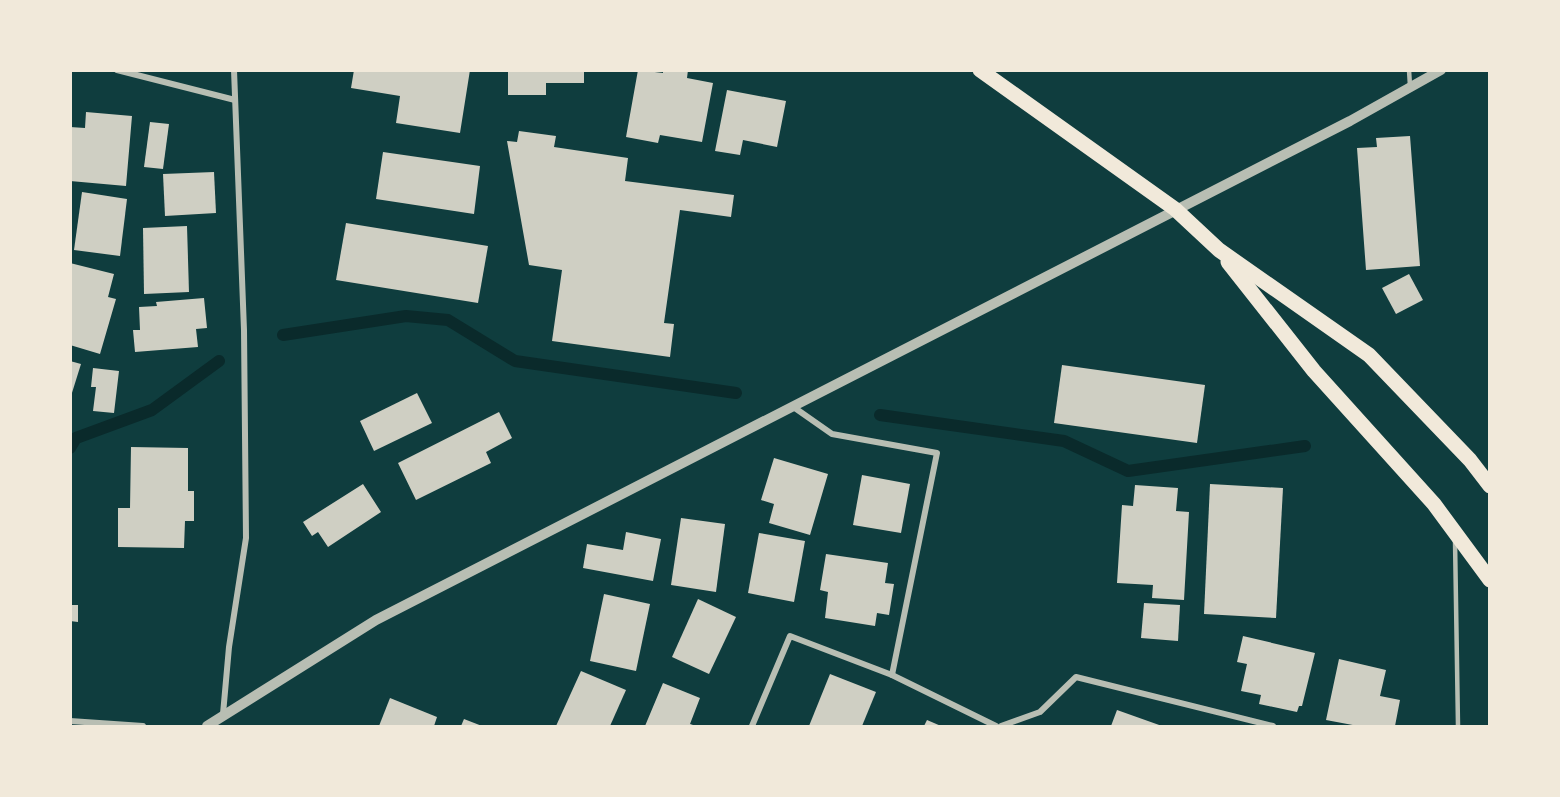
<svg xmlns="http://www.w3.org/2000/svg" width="1560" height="797" font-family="'Alegreya Sans',sans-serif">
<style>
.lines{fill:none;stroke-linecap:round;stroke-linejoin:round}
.stream{stroke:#0a2a2b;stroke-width:12}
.building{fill:#cfcfc3}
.service{stroke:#b8beb3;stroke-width:4.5}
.minor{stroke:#b8beb3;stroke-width:6}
.tertiary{stroke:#b8beb3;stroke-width:10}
.primary{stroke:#f1e9da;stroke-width:15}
</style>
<rect width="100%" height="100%" fill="#0f3d3e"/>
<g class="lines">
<g class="stream">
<polyline points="283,335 406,316 448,320 515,361 736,393"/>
<polyline points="880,415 1064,441 1128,471 1305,446"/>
<polyline points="70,448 76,438 152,410 219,361"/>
</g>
</g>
<g class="building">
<polygon points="354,70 470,70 460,133 396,123 400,96 351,88"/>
<polygon points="508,70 584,70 584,83 546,83 546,95 508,95"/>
<polygon points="638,70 663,73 663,70 688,70 687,78 713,83 702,142 660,135 658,143 626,137"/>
<polygon points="727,90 786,101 777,147 743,140 740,155 715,151"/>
<polygon points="86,112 132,116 126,186 70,181 70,127 85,128"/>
<polygon points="150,122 169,124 163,169 144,167"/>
<polygon points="519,131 556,136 554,147 628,158 625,181 734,195 731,217 680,210 664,323 674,324 670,357 552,341 562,270 529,265 507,141 517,142"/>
<polygon points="1410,136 1420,266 1366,270 1357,148 1377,147 1376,138"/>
<polygon points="383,152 480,166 474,214 376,199"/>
<polygon points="214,172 216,213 165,216 163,174"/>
<polygon points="82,192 127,199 120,256 74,250"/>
<polygon points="346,223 488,246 478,303 336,280"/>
<polygon points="187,226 189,292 144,294 143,228"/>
<polygon points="70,263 114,274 108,297 116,299 100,354 70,345"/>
<polygon points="1409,274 1423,300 1396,314 1382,288"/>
<polygon points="204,298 207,328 196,329 198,347 135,352 133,330 140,330 139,307 157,306 156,302"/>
<polygon points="70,361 81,364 71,396 70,396"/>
<polygon points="1062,365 1205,385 1197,443 1054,423"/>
<polygon points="93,368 119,371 114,413 93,411 96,387 91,387"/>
<polygon points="417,393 432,423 374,451 360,421"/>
<polygon points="499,412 512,438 486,452 491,463 416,500 398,463"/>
<polygon points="131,447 188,448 188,491 194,491 194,521 185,521 184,548 118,547 118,508 130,508"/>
<polygon points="774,458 828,474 810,535 769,523 774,504 761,500"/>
<polygon points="862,475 910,484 901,533 853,525"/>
<polygon points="363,484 381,512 328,547 318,532 312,536 303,522"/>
<polygon points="1210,484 1283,488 1276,618 1204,614"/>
<polygon points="1135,485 1178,488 1176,511 1189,512 1184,600 1152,598 1153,585 1117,583 1122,505 1133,506"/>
<polygon points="681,518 725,524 716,592 671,585"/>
<polygon points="626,532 661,539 653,581 583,568 587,544 623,550"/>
<polygon points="759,533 805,541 794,602 748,593"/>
<polygon points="826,554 888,563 885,583 894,584 889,615 877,613 875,626 825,618 828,592 820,590"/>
<polygon points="604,594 650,604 636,671 590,661"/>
<polygon points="698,599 736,617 709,674 672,657"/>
<polygon points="1144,603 1180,605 1178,641 1141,638"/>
<polygon points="70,605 78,605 78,622 70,621"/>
<polygon points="1243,636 1315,653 1302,706 1299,706 1297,712 1259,704 1261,695 1241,691 1247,664 1237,662"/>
<polygon points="1339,659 1386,670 1380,696 1400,700 1395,726 1358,726 1326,720"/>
<polygon points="581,671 626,690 610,726 556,726"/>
<polygon points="830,674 876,692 862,726 809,726"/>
<polygon points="663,683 700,698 690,724 696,726 645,726"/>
<polygon points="390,698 437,717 434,726 379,726"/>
<polygon points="1117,710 1162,726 1111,726"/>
<polygon points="464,719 482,726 461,726"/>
<polygon points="927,720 941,726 924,726"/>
</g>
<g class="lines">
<g class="service">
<polyline points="1409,70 1410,86"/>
<polyline points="1455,540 1458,726"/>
</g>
<g class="minor">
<polyline points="117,70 235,100"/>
<polyline points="892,675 996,726"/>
<polyline points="223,714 229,647 246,538 244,330 234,70"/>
<polyline points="70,721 143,726"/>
<polyline points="752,726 790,636 892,675 937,453 832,434 792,406"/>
<polyline points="1001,726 1040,712 1076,677 1273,726"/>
</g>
<polyline class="tertiary" points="207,726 376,620 1350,121 1441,70"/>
<g class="primary">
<polyline points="980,70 1175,209 1219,250 1369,355 1470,460 1490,486"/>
<polyline points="1228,262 1314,371 1434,504 1490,580"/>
</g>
</g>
<rect width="1560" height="797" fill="none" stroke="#f1e9da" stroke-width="144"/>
</svg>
